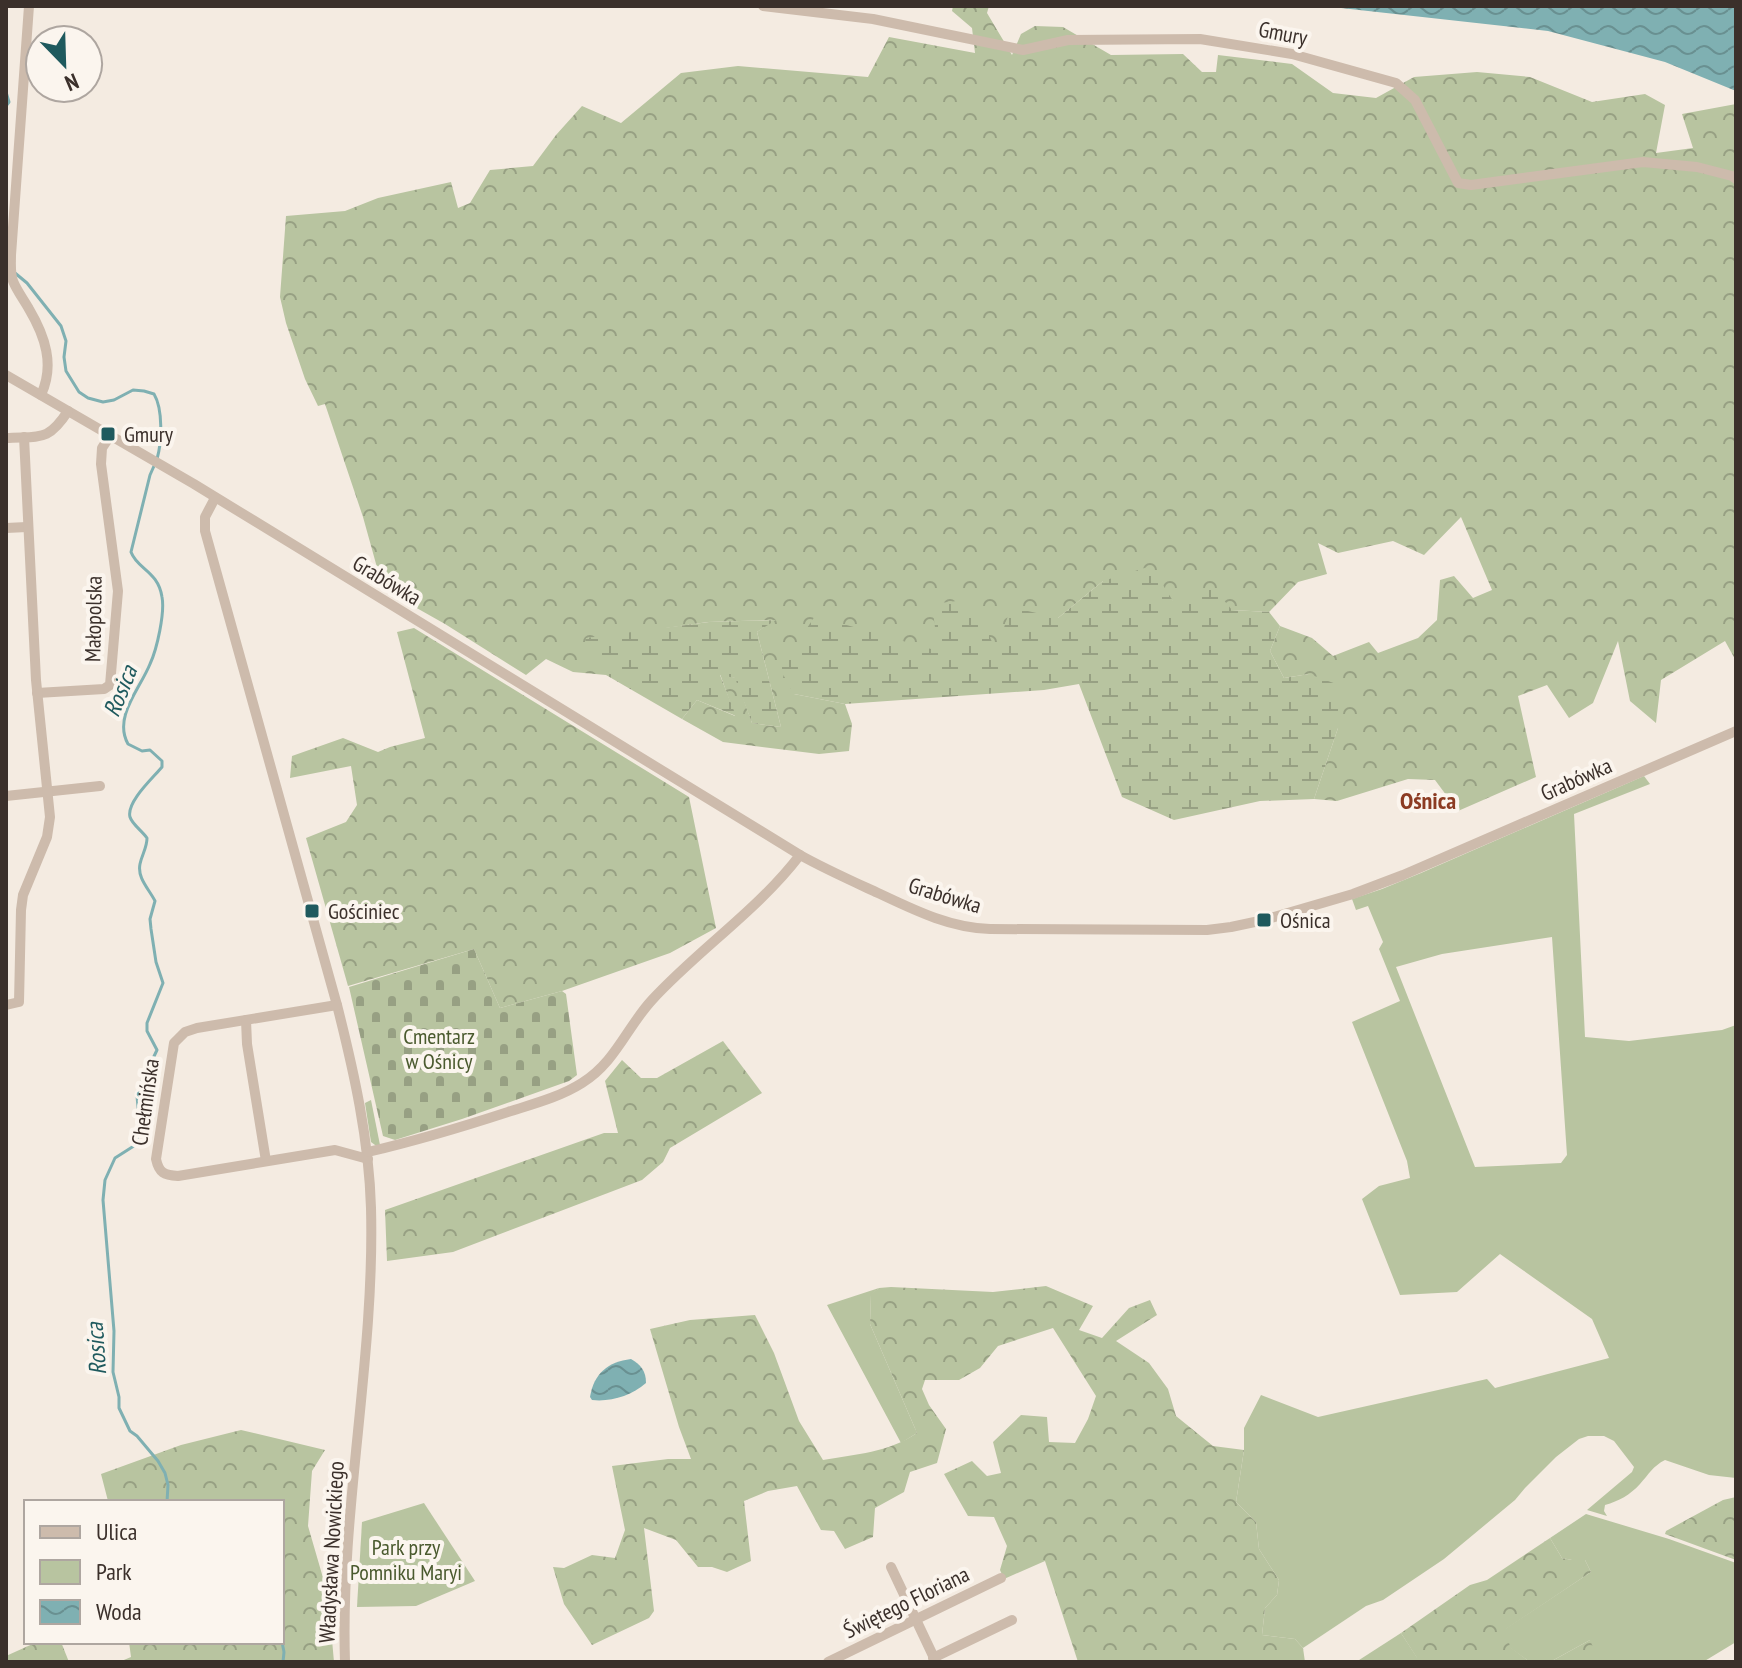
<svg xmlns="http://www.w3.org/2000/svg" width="1742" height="1668" font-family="'PT Sans Narrow',sans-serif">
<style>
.green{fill:#b8c4a0;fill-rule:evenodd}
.forest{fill:url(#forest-crowns)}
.wetland{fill:url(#wetland-marsh)}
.cemetery{fill:url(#cemetery-stones)}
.water{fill:url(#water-waves)}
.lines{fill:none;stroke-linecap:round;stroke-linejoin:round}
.stream{stroke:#7fb0b2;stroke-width:3}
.minor{stroke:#cdbbac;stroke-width:10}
.poi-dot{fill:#1f5a5e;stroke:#fbf5ee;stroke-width:3}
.labels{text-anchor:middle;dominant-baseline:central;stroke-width:8;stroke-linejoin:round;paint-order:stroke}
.street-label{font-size:22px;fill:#3b302b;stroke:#fbf5ee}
.poi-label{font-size:22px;fill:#3b302b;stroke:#fbf5ee;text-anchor:start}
.park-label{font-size:22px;fill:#4a5a2e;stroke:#fbf5ee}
.water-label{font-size:24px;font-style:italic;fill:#1f5a5e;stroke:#fbf5ee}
.neighbourhood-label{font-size:24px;font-weight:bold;fill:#8c3b22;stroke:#fbf5ee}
</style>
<defs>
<pattern id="forest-crowns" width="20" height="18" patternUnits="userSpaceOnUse" patternTransform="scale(2)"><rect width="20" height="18" fill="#b8c4a0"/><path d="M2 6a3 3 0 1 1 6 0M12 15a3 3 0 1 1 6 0" fill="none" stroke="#97a083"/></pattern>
<pattern id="wetland-marsh" width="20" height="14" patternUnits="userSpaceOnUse" patternTransform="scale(2)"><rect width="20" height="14" fill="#b8c4a0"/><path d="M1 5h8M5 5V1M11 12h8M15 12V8" fill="none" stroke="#97a083"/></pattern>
<pattern id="cemetery-stones" width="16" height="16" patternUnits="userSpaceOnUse" patternTransform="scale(2)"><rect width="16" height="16" fill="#b8c4a0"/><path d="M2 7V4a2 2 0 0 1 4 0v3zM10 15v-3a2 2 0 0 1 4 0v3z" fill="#97a083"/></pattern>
<pattern id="water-waves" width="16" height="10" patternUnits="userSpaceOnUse" patternTransform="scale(2)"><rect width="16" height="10" fill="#7fb0b2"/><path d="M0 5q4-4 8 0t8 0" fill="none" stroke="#699091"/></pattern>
</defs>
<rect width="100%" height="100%" fill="#f4ebe1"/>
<g class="green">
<path d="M1644 776 1650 784 1574 814 1585 1037 1629 1041 1722 1030 1736 1025V1478L1709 1475 1665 1460C1653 1466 1649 1474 1640 1484 1630 1495 1619 1501 1605 1505L1604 1511 1607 1516 1587 1510 1632 1472 1634 1467 1614 1441 1604 1436H1588L1579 1439 1556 1457 1525 1488 1515 1500 1444 1559 1383 1600 1366 1606 1303 1648 1295 1639 1262 1635 1265 1608 1277 1595 1279 1580 1259 1549 1256 1522 1236 1502 1244 1450V1428L1261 1395 1318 1417 1487 1379 1495 1388 1609 1358 1592 1319 1500 1254 1457 1292 1400 1295 1362 1199 1379 1186 1410 1178 1407 1161 1352 1022 1400 1001 1379 949 1383 942 1368 906 1356 910 1352 899 1382 889 1421 873ZM1552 937 1567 1155 1561 1163 1475 1167 1396 967 1442 954Z"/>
<polygon points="371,1100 380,1145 375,1145 371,1142 365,1103"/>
<polygon points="879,1288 871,1295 870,1324 917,1433 901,1443 827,1305"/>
<polygon points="424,1503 475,1581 416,1606 357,1607 362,1522"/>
<polygon points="1586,1514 1669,1539 1736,1563 1736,1642 1703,1662 1582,1662 1590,1640 1550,1662 1530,1662 1509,1647 1505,1629 1591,1572 1585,1560 1572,1560 1562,1558 1550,1538"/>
<polygon points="1401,1633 1418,1659 1402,1662 1356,1662"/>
</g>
<g class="forest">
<polygon points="953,6 989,6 987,13 1012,55 1021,34 1035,26 1063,27 1111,55 1183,54 1202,72 1216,72 1218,55 1292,64 1333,93 1376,98 1414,77 1477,72 1530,77 1592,102 1645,94 1665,105 1656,153 1693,148 1682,114 1736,104 1736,661 1725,641 1661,680 1656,723 1630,701 1618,641 1593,703 1569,718 1547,685 1518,696 1536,777 1458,811 1435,780 1408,779 1337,801 1314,799 1338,728 1309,674 1284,678 1270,651 1280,626 1312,638 1333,656 1369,642 1378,653 1418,638 1437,620 1440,580 1454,576 1473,598 1492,590 1461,517 1424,555 1393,541 1338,553 1318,543 1327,574 1298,582 1269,612 1232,610 1173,601 1103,581 1058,618 996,652 938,652 794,694 845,704 852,724 849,751 819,754 723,742 682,719 697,700 735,716 720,674 736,678 752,723 781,727 757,632 774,620 708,622 666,628 606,662 606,675 573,672 546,659 526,675 445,624 383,589 363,517 325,404 318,406 305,379 286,323 280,297 286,216 345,211 378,198 451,182 458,208 470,203 490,170 533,166 556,135 582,106 621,123 681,73 738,66 868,77 889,37 975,53 972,28 952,11"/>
<polygon points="414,628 689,797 716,928 670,953 562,991 500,1008 474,949 348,986 306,838 346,822 357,805 351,766 290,778 292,756 343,738 378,752 390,747 425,738 397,632"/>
<polygon points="723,1041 762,1093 670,1148 663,1162 642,1180 453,1252 387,1261 385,1210 604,1133 618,1133 605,1081 622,1060 641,1078 657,1078"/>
<path d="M1046 1286 1093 1306 1079 1330 1102 1338 1129 1308 1150 1300 1157 1315 1116 1341 1149 1363 1168 1389 1176 1416 1213 1446 1244 1450 1236 1502 1256 1522 1259 1549 1279 1580 1277 1595 1265 1608 1262 1635 1295 1639 1303 1648 1305 1662H1078L1045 1561 1004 1579 1000 1570 1007 1546 994 1517 968 1516 944 1474 972 1461 987 1476 1001 1473 993 1442 1021 1415 1047 1417 1049 1442 1075 1443 1088 1419 1096 1396 1053 1328 998 1346 980 1368 959 1380H925L922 1389 929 1405 946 1429 937 1463 910 1472 904 1492 875 1508 873 1537 845 1549 834 1531 821 1530 797 1486 768 1491 744 1501 751 1561 727 1572 712 1567H698L676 1540 644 1528 654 1611 649 1618 592 1645 564 1604 553 1567 564 1568 592 1555 615 1558 625 1530 612 1466 668 1459H691L679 1427 650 1329 690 1320 755 1315 774 1353 799 1421 823 1460C857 1454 887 1453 917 1433L870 1324 871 1294 879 1288 891 1287 993 1292Z"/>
<polygon points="241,1430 325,1450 312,1471 308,1526 328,1595 334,1662 119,1662 131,1657 129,1642 282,1642 282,1502 111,1502 108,1501 101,1474 181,1445"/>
<polygon points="1736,1497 1736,1560 1665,1534 1666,1531 1723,1500"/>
<polygon points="1550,1538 1562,1558 1572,1560 1585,1560 1591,1572 1506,1629 1510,1647 1530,1662 1402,1662 1417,1658 1401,1633 1470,1585 1487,1580"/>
<polygon points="1590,1640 1595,1652 1582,1662 1550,1662"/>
<polygon points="37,1642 61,1642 69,1662 6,1662 6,1656"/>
</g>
<g class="wetland">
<polygon points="1151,566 1173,601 1212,586 1232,610 1269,612 1280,626 1270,651 1284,678 1309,674 1339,685 1338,728 1314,799 1260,801 1174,820 1122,797 1079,684 1044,690 845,704 794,694 780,669 815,616 938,651 932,604 973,599 996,651 1011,607 1058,618 1103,581"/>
<polygon points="776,620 757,632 781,727 752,723 735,678 720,675 736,716 697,700 682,719 606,675 606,662 583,652 586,638 709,622"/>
</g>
<polygon class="cemetery" points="474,949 500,1008 562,991 566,994 577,1075 569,1081 462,1119 395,1140 383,1136 349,987"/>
<g class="water">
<polygon points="1323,6 1736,6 1736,91 1665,62 1548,31"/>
<path d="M631 1359C641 1365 646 1371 646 1383 631 1396 611 1402 592 1400L590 1397C594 1373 608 1362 631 1359Z"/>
</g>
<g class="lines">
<g class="stream">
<polyline points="6,92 9,102 6,106"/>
<polyline points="6,184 6,198"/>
<path d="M15 273 27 283 61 326 66 341 64 357 66 371 79 392 88 398 103 402 114 400 133 390 144 391 154 394C163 409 162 442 157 459"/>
<path d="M154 466 150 475 131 552C137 569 158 571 162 597 165 613 157 649 150 664 140 689 113 717 128 744L142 751 150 750 162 761V767C154 777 126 802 130 817 132 824 142 831 147 838 147 848 142 854 140 864 137 878 149 889 155 901L150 919 151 929 156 962 163 983 147 1023V1031L157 1050 140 1086 137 1096 139 1117 137 1144 115 1158 105 1180 103 1200 114 1331 113 1372 119 1397V1408L130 1431 137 1436 158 1461 165 1473 168 1485 167 1502"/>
<polyline points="282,1642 284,1652 283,1662"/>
</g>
<g class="minor">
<path d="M29 6 11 255C11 264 10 273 13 281 17 291 24 300 29 309 45 336 55 365 41 395"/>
<polyline points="763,6 873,19 1023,50 1068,40 1200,39 1292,54 1396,83 1415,100 1458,183 1471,185 1643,162 1697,167 1732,176 1736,179"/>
<path d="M6 375 194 484 800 855C825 869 852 881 878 893 914 910 950 928 990 929L1207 930 1231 927 1264 920 1353 894 1403 875 1736 731"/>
<path d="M6 438C40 436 48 442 68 411"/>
<path d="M215 498 205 517V531L337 1005C354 1072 369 1139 371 1208 375 1360 340 1510 345 1662"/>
<polyline points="6,528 27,527"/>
<polyline points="37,693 104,689 110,685 118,591 101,464 102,448 110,436"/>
<polyline points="6,796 100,786"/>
<polyline points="6,1005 19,1002 21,910 23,895 47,837 50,817 36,680 24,437"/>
<path d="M337 1005 197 1028 185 1032 174 1043 156 1159C159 1173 164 1175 178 1176L335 1150 368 1159"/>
<polyline points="246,1020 247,1044 266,1161"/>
<path d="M368 1152C415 1141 462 1127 508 1112 533 1104 560 1097 582 1083 615 1063 627 1027 652 1000 699 949 758 910 800 855"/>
<polyline points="891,1567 936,1662"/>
<polyline points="933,1658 1012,1620"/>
<polyline points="828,1662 1001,1578"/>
</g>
</g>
<g class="poi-dot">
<rect x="100" y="426" width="16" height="16" rx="4"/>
<rect x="304" y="903" width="16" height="16" rx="4"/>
<rect x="1256" y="912" width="16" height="16" rx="4"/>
</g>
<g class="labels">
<g class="street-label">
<text transform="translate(1283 33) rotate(11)">Gmury</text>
<text transform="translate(387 580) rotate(31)">Grabówka</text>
<text transform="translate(93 619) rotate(-89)">Małopolska</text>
<text transform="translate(1576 779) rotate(-24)">Grabówka</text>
<text transform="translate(945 895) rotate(17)">Grabówka</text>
<text transform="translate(145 1102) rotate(-82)">Chełmińska</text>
<text transform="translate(331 1552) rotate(-87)">Władysława Nowickiego</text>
<text transform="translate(906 1602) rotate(-26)">Świętego Floriana</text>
</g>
<g class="poi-label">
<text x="124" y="434">Gmury</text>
<text x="328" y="911">Gościniec</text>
<text x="1280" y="920">Ośnica</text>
</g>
<g class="park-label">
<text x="439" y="1036">Cmentarz<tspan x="439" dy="25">w Ośnicy</tspan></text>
<text x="406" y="1547">Park przy<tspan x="406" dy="25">Pomniku Maryi</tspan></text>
</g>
<g class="water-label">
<text transform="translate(120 691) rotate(-68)">Rosica</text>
<text transform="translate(96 1349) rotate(-94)">Rosica</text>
</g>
<g class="neighbourhood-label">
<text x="1428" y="800">Ośnica</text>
</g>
</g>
<rect width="1742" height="1668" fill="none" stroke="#3b302b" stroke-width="16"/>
<rect x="24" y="1500" width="260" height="144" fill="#fbf5ee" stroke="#aea6a0" stroke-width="2"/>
<rect x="40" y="1526" width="40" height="12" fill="#cdbbac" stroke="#aea6a0" stroke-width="2"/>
<text x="96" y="1540" font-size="24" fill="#3b302b">Ulica</text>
<rect x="40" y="1560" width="40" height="24" fill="#b8c4a0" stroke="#aea6a0" stroke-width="2"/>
<text x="96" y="1580" font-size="24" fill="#3b302b">Park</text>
<rect x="40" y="1600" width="40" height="24" fill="url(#water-waves)" stroke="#aea6a0" stroke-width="2"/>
<text x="96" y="1620" font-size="24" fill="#3b302b">Woda</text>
<g transform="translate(64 64) rotate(157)"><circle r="38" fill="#fbf5ee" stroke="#aea6a0" stroke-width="2"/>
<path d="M0-6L14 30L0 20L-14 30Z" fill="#1f5a5e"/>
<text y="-12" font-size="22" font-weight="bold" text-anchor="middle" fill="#3b302b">N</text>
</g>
</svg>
